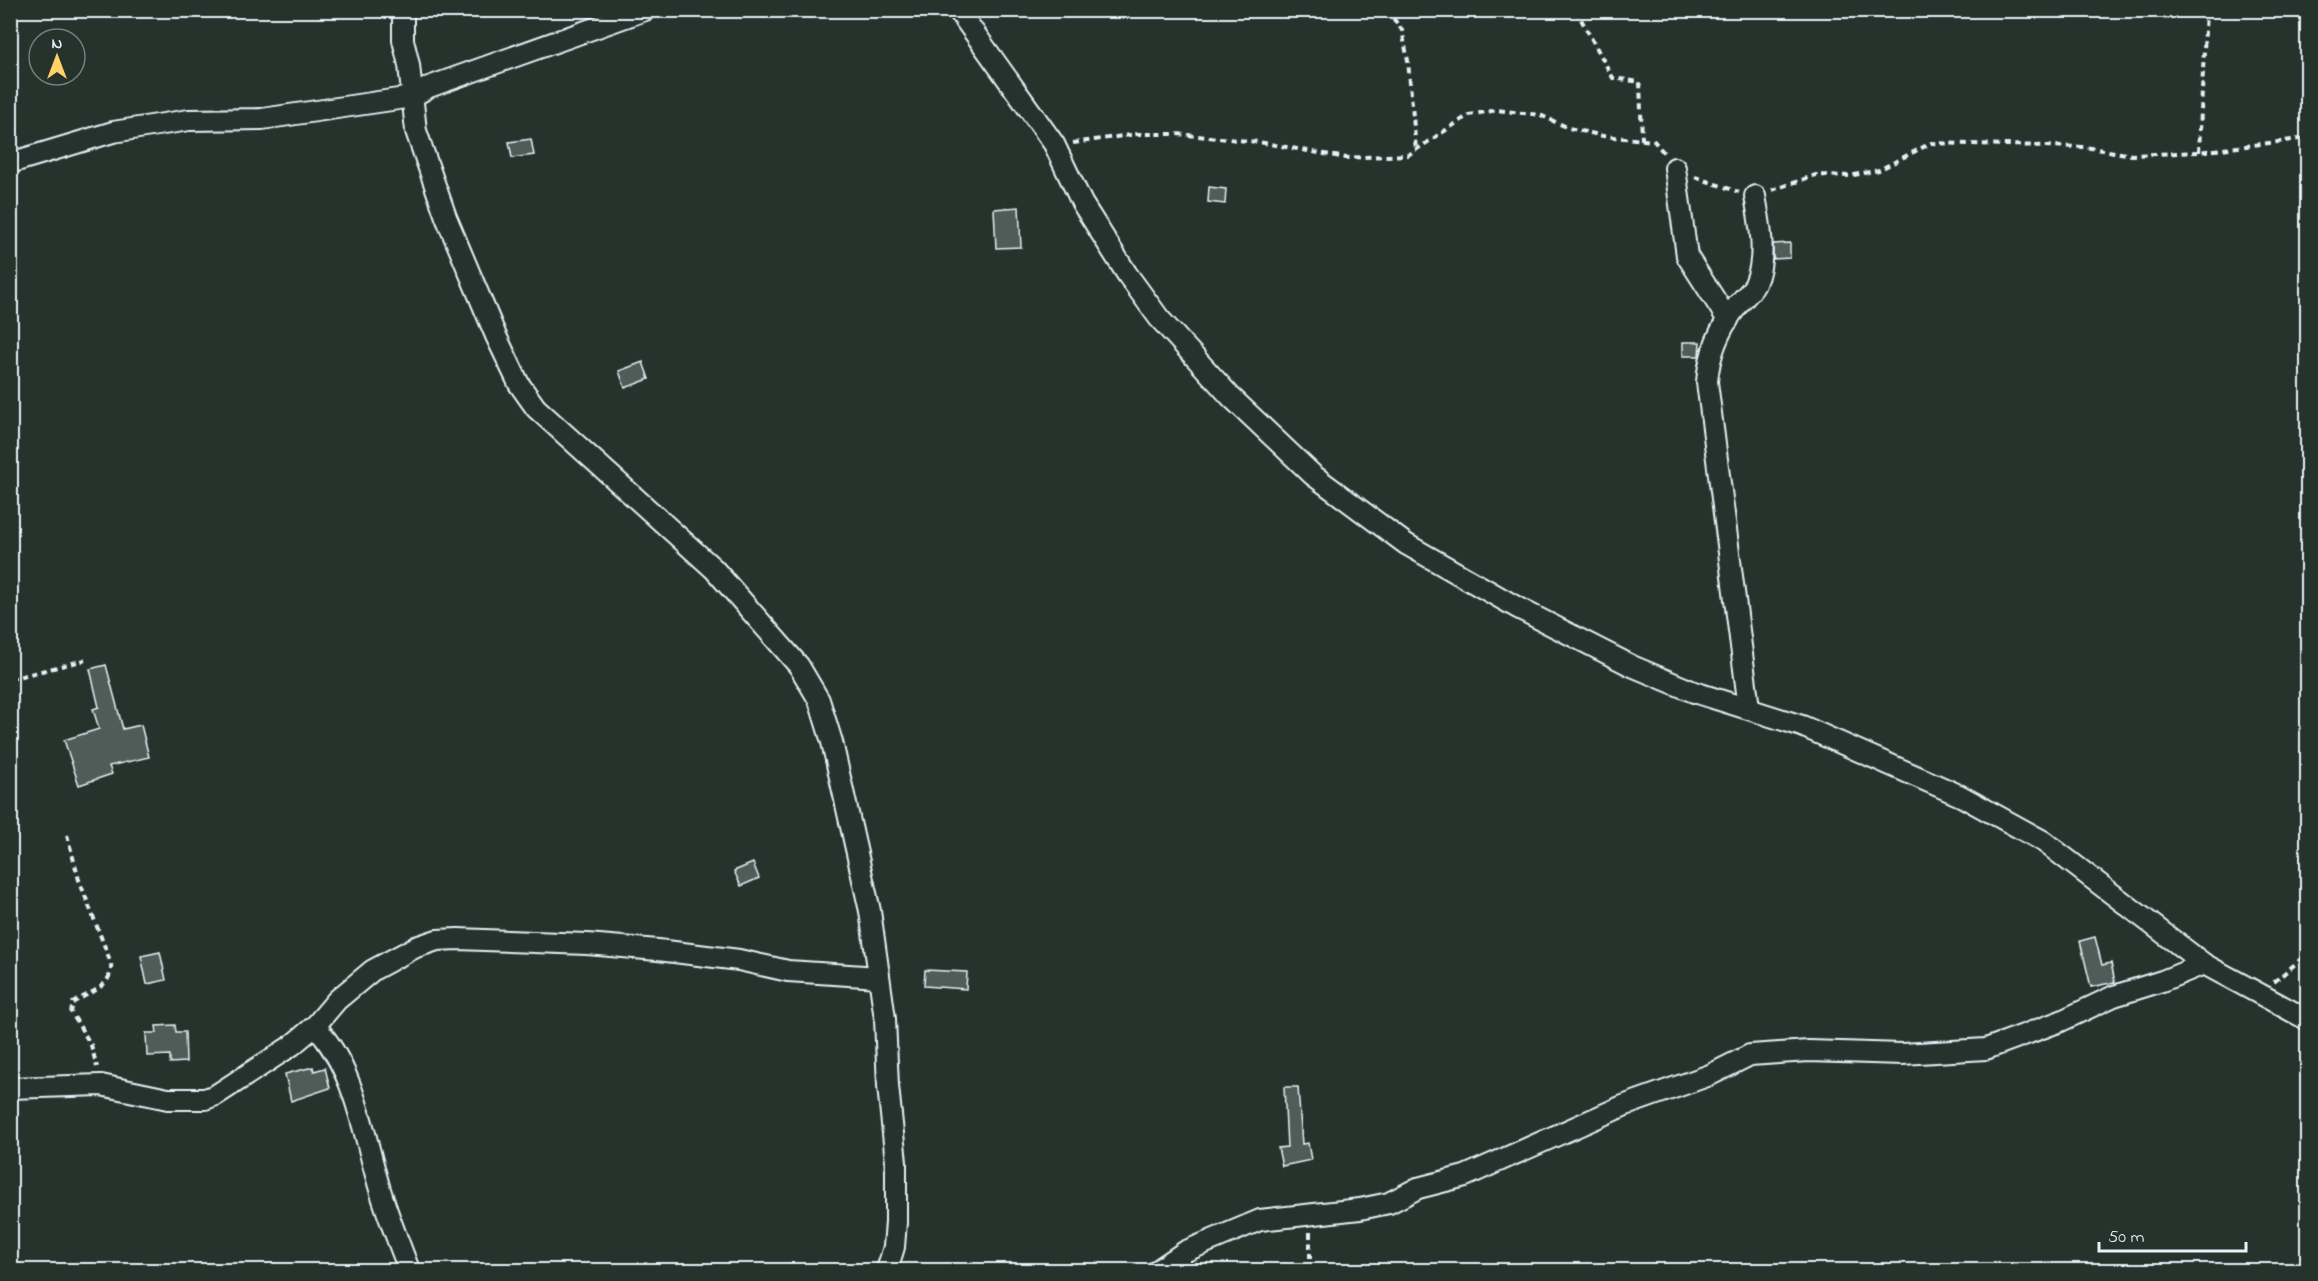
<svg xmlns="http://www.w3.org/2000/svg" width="2318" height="1281" font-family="'Indie Flower',sans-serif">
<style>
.building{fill:#505c59;stroke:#e8f1f8;stroke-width:1.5}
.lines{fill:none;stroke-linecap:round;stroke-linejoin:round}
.minor-casing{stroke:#e8f1f8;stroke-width:24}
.path{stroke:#e8f1f8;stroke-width:4;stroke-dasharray:6 4.5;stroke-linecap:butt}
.minor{stroke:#26332d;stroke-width:20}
</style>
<rect width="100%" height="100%" fill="#26332d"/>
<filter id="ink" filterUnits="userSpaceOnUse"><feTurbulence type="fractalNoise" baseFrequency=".0167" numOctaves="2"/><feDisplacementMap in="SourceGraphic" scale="12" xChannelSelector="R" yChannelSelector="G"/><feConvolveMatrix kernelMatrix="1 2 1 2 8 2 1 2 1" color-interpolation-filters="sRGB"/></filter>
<g filter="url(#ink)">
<g class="building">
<polygon points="531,139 534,155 512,158 509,142"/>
<polygon points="1209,187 1226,189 1225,204 1208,202"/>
<polygon points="1019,207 1021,247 996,248 994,209"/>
<polygon points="1790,243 1790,258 1773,259 1773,244"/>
<polygon points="1683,342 1700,342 1699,356 1683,356"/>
<polygon points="643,362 649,379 625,388 619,371"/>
<polygon points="106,665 123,729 141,725 149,757 109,766 112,774 79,785 64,740 99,729 93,709 99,707 90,669"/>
<polygon points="753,863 759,878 741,886 734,871"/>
<polygon points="2095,937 2102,965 2111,963 2115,982 2091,987 2080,941"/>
<polygon points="160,952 166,980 147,984 141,956"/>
<polygon points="925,970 967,972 966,989 924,986"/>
<polygon points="175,1025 176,1032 185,1032 186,1062 170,1063 170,1055 147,1056 146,1033 157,1033 156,1026"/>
<polygon points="313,1067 314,1071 325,1068 330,1088 291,1101 285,1074"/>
<polygon points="1284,1087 1298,1087 1302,1144 1308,1143 1311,1160 1282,1166 1278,1148 1287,1147"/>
</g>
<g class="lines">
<g class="minor-casing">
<g id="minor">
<polyline points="403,10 403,40 409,65 416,131 446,217 496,336 519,384 536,408 714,569 799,666 819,700 832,742 870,911 885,1019 888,1086 896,1162 896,1222 894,1247 887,1270"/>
<polyline points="958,10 1054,144 1082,203 1127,274 1159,318 1231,397 1313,475 1406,544 1518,608 1632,666 1694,692 1802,726 1961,796 2043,841 2204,964 2308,1020"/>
<polyline points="10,163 113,132 189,120 262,119 412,97 429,87 645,10"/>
<polyline points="1675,168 1687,256 1728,320"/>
<path d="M1749 708 1707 382C1709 353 1719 329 1737 306 1742 299 1751 292 1755 284 1767 257 1760 224 1755 196"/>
<path d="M315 1026C353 1067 362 1126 377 1179 385 1210 398 1240 409 1270"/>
<polyline points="10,1088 101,1085 168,1099 205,1099 216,1095 291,1046 315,1026 337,1000 373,970 416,947 437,940 458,939 587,944 658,950 739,960 788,971 879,977"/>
<polyline points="1158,1270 1186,1251 1260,1220 1360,1209 1389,1203 1418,1188 1465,1176 1623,1106 1710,1075 1750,1055 1809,1051 1902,1054 1986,1049 2061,1021 2114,996 2162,981 2204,964"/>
</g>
</g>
<g class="path">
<polyline points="1387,10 1402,30 1408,61 1416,150"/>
<polyline points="1576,10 1613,78 1640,82 1642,140"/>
<polyline points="197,14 239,10"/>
<polyline points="1073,143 1137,134 1177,134 1259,142 1346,158 1408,155 1469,115 1497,110 1540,115 1569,128 1603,136 1654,141 1664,153"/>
<polyline points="2199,152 2206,10"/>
<polyline points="1695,177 1739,192"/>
<polyline points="1772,190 1816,175 1849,176 1879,170 1931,143 2085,147 2132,155 2199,152 2308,138"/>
<polyline points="10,679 85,660"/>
<path d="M67 835 79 880 111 963C113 988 90 991 73 1003L71 1012 91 1045 97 1067"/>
<polyline points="2274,982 2308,953"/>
<polyline points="1310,1232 1310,1270"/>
</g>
<use href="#minor" class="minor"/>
</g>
</g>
<rect width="2318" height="1281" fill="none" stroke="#26332d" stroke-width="36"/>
<rect x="18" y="18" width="2282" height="1245" fill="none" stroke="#e8f1f8" stroke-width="2" filter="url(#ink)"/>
<g transform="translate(57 57)"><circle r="28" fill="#26332d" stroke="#747f7e" stroke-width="1.5"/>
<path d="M0-4.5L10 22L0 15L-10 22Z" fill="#ffd166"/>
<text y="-9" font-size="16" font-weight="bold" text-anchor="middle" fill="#e8f1f8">N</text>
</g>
<path d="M2099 1242v9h147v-9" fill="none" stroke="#e8f1f8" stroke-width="3"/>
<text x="2108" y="1242" font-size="18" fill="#e8f1f8" stroke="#26332d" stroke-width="4.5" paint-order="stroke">50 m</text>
</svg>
